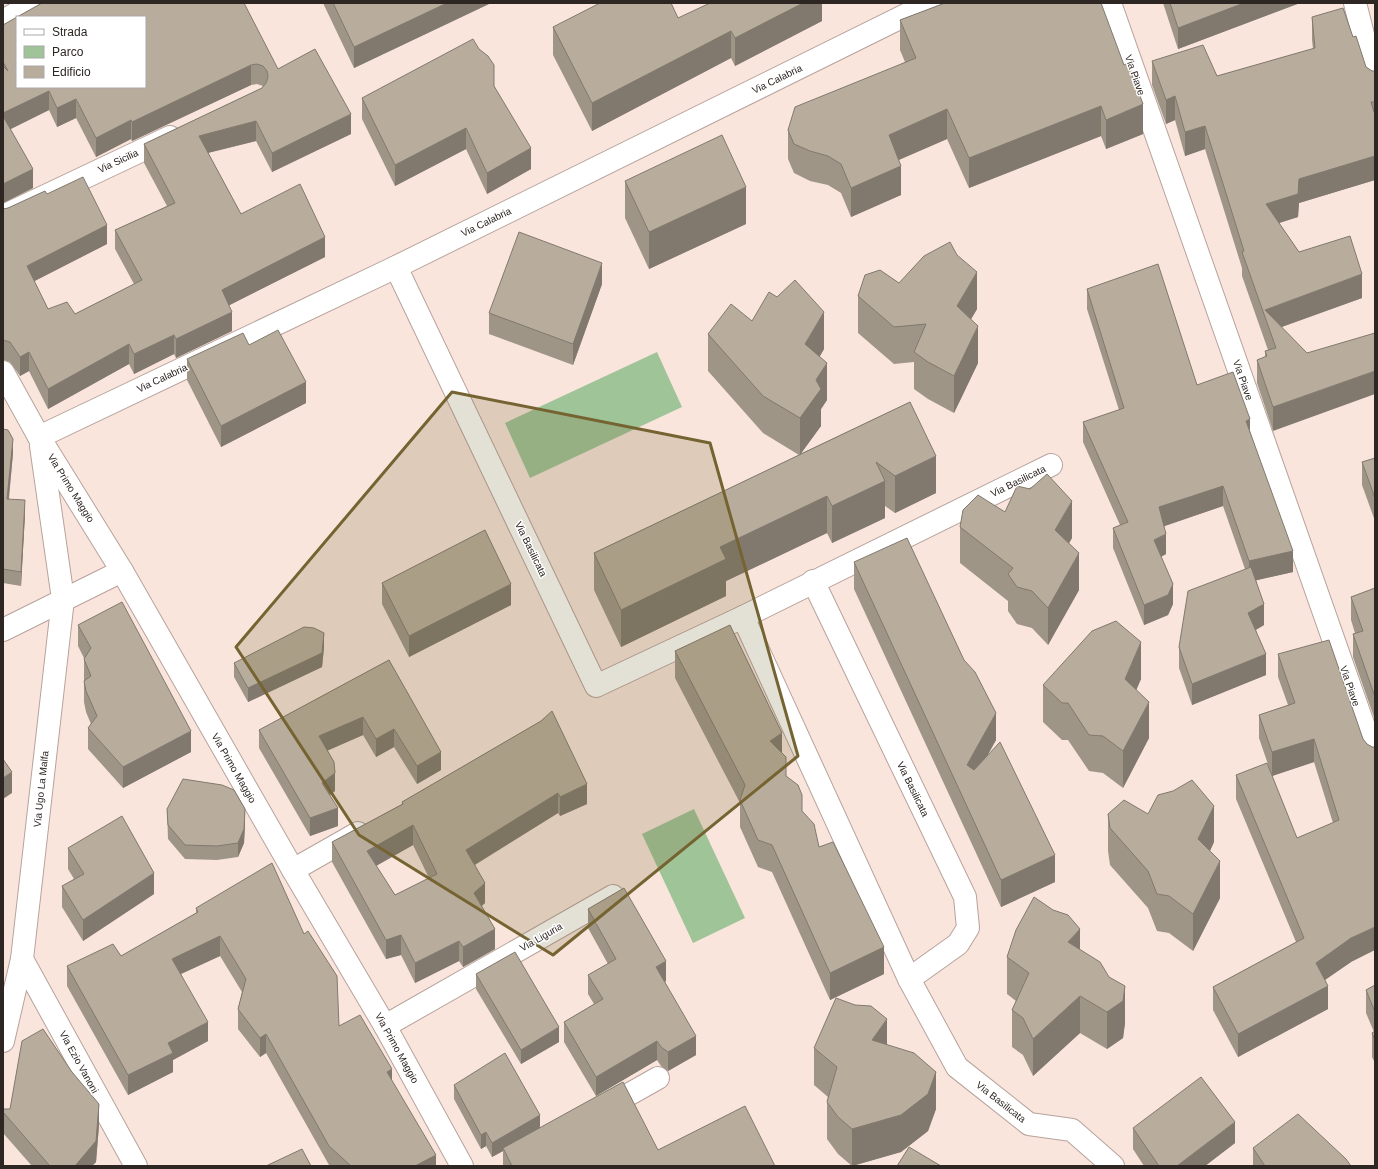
<svg xmlns="http://www.w3.org/2000/svg" width="1378" height="1169" font-family="Arial,sans-serif">
<style>
.green{fill:#9fc498}
.lines{fill:none;stroke-linecap:round;stroke-linejoin:round}
.minor-casing{stroke:#b7a39c;stroke-width:24}
.minor{stroke:#fff;stroke-width:22}
.wall{fill:#9e9587;fill-rule:evenodd}
.shaded-wall{fill:#81796e}
.building{fill:#b8ad9d;stroke:#81796e;fill-rule:evenodd}
.marked{fill:#756331;fill-opacity:0.2;stroke:#756331;stroke-width:3;stroke-linejoin:round}
.labels{text-anchor:middle;dominant-baseline:central;stroke-width:3;stroke-linejoin:round;paint-order:stroke}
.street-label{font-size:10px;fill:#2d2623;stroke:#fff}
</style>
<rect width="100%" height="100%" fill="#fae5dd"/>
<g class="green">
<polygon points="657,352 682,407 530,478 505,423"/>
<polygon points="694,809 745,918 693,943 642,834"/>
</g>
<g class="lines">
<g class="minor-casing">
<g id="minor">
<polyline points="1110,3 1375,758"/>
<polyline points="1355,3 1375,82"/>
<polyline points="3,21 34,3"/>
<polyline points="3,216 170,137"/>
<polyline points="396,267 596,686 743,617 1051,465"/>
<polyline points="3,372 39,437 122,571 293,870 385,1026 462,1166"/>
<polyline points="39,437 396,267 930,3"/>
<polyline points="813,581 965,897 968,928 958,944 909,979"/>
<polyline points="743,617 909,979 957,1067 1029,1124 1072,1130 1113,1166"/>
<polyline points="3,630 122,571"/>
<polyline points="293,870 358,833"/>
<polyline points="22,959 136,1166"/>
<polyline points="385,1026 613,896"/>
<polyline points="3,1041 22,959 63,599 41,446"/>
<polyline points="603,1109 658,1078"/>
</g>
</g>
<use href="#minor" class="minor"/>
</g>
<g class="wall">
<polygon points="42,3 278,69 351,134 272,172 256,141 208,153 241,214 325,257 229,305 232,331 176,358 174,354 134,374 129,364 48,409 29,371 20,376 10,362 4,360 3,209 8,208 47,194 107,244 34,281 48,309 75,314 134,284 115,249 115,230 167,206 144,163 144,144 262,88 263,86 257,84 251,85 132,141 131,139 96,157 76,118 57,127 49,110 10,129 33,188 3,203 3,25"/>
<polygon points="323,3 491,3 354,68"/>
<polygon points="822,3 822,21 735,66 731,58 592,131 553,55 553,27 678,18"/>
<polygon points="945,3 1143,134 1106,149 1101,136 969,188 947,139 899,160 901,195 851,217 841,193 828,185 810,181 794,173 788,159 788,130 905,62 900,50 900,20"/>
<polygon points="1163,3 1300,3 1178,49"/>
<polygon points="1312,17 1353,37 1366,67 1372,71 1375,71 1375,180 1299,203 1298,217 1279,223 1299,252 1362,298 1282,327 1273,431 1257,383 1257,360 1265,357 1265,351 1268,350 1242,276 1242,268 1205,149 1185,156 1175,120 1166,124 1152,85 1152,61 1217,76 1313,49 1312,40"/>
<polygon points="494,86 531,169 487,194 466,149 395,186 362,119 362,98"/>
<polygon points="625,181 746,224 649,269 625,218"/>
<polygon points="899,283 977,309 971,319 978,363 954,413 928,399 914,389 914,362 894,364 858,333 858,296"/>
<polygon points="602,284 573,365 489,334 489,313"/>
<polygon points="1087,289 1250,431 1293,572 1256,580 1264,625 1256,630 1266,675 1192,705 1179,668 1179,647 1245,569 1223,506 1164,526 1166,554 1161,557 1173,604 1168,615 1144,625 1113,548 1113,528 1120,525 1083,442 1083,422 1119,410 1087,309"/>
<polygon points="752,321 824,349 820,356 827,400 821,409 821,426 800,454 910,402 936,493 895,513 885,506 885,518 832,543 827,533 726,581 726,596 621,647 594,590 594,553 799,455 763,433 708,371 708,334"/>
<polygon points="249,345 306,403 221,447 187,380 187,359"/>
<polygon points="3,429 13,453 9,499 25,514 21,586 3,583"/>
<polygon points="1375,458 1375,521 1362,485 1362,462"/>
<polygon points="1005,512 1072,538 1069,543 1079,590 1048,645 1032,628 1017,624 1008,611 1008,601 960,563 960,527"/>
<polygon points="854,562 996,740 987,756 1055,882 1001,907 854,589"/>
<polygon points="382,583 511,605 409,657 382,604"/>
<polygon points="1375,588 1375,720 1353,657 1353,634 1355,633 1351,620 1351,597"/>
<polygon points="78,625 191,752 123,788 88,749 88,728 91,724 86,712 84,702 84,658 78,646"/>
<polygon points="324,647 322,667 248,702 234,677 234,663"/>
<polygon points="675,651 782,754 786,776 802,812 819,847 884,974 830,1000 772,872 758,867 740,827 740,803 675,678"/>
<polygon points="1278,654 1363,739 1367,744 1372,747 1351,962 1325,980 1328,1009 1238,1057 1213,1010 1213,987 1296,942 1236,799 1236,775 1297,838 1333,823 1314,762 1272,776 1259,738 1259,715 1288,705 1278,677"/>
<polygon points="389,660 441,770 417,784 394,747 376,757 363,735 327,751 335,791 330,795 338,826 310,836 259,748 259,730"/>
<polygon points="1141,679 1136,690 1149,738 1123,788 1103,773 1089,771 1068,740 1062,740 1043,722 1043,685"/>
<path d="M541 721 587 804 560 816 558 813 475 865 485 903 481 906 495 949 463 967 459 961 415 983 401 955 386 959 332 862V842L402 804V802ZM413 845 429 878 395 895 376 866Z"/>
<polygon points="167,809 245,824 244,843 238,857 217,860 185,859 168,839"/>
<polygon points="1108,814 1148,814 1214,842 1210,851 1220,898 1193,951 1169,933 1157,931 1148,908 1110,865 1108,851"/>
<polygon points="68,848 154,894 83,941 62,907 62,886 74,879 68,869"/>
<polygon points="196,908 339,1026 392,1081 436,1166 330,1166 329,1165 266,1053 260,1057 238,1029 238,1009 242,992 220,956 181,974 208,1041 173,1060 173,1072 128,1095 67,986 67,966 121,956 196,913"/>
<polygon points="588,909 666,981 665,982 696,1055 668,1071 661,1066 657,1060 596,1096 564,1042 564,1022 594,1004 588,994 588,975 608,964 588,928"/>
<polygon points="1080,950 1125,1023 1123,1038 1107,1049 1080,1033 1033,1076 1023,1055 1012,1047 1012,1010 1016,1001 1007,994 1007,957"/>
<polygon points="476,974 559,1042 521,1064 476,989"/>
<polygon points="1375,985 1375,1063 1372,1057 1372,1033 1374,1032 1366,1013 1366,990"/>
<polygon points="887,1044 936,1109 928,1131 901,1152 852,1166 838,1154 827,1139 827,1102 828,1097 814,1085 814,1048"/>
<polygon points="454,1085 540,1127 658,1150 775,1166 503,1166 503,1151 492,1157 486,1146 481,1149 454,1099"/>
<polygon points="3,1109 99,1125 96,1162 92,1166 32,1166 3,1133"/>
<polygon points="1133,1128 1235,1143 1205,1166 1144,1166 1133,1149"/>
<polygon points="1253,1148 1351,1166 1253,1166"/>
</g>
<g class="shaded-wall">
<polygon points="447,3 491,3 354,68 354,47"/>
<polygon points="803,3 822,3 822,21 735,66 735,38"/>
<polygon points="1244,3 1300,3 1178,49 1178,28"/>
<polygon points="731,31 731,58 592,131 592,103"/>
<polygon points="251,65 251,85 132,141 132,122"/>
<polygon points="49,91 49,110 3,133 3,113"/>
<polygon points="1175,96 1175,120 1166,124 1166,100"/>
<polygon points="76,99 76,118 57,127 57,108"/>
<polygon points="1143,104 1143,134 1106,149 1106,120"/>
<polygon points="1101,106 1101,136 969,188 969,158"/>
<polygon points="947,109 947,139 889,164 889,135"/>
<polygon points="351,114 351,134 272,172 272,153"/>
<polygon points="131,120 131,139 96,157 96,138"/>
<polygon points="256,121 256,141 199,155 199,136"/>
<polygon points="1205,126 1205,149 1185,156 1185,132"/>
<polygon points="466,128 466,149 395,186 395,165"/>
<polygon points="531,148 531,169 487,194 487,173"/>
<polygon points="1375,156 1375,180 1299,203 1298,217 1266,227 1266,204 1299,179"/>
<polygon points="901,166 901,195 851,217 851,188"/>
<polygon points="33,169 33,188 3,203 3,184"/>
<polygon points="746,187 746,224 649,269 649,232"/>
<polygon points="107,225 107,244 27,285 27,266"/>
<polygon points="325,237 325,257 222,309 222,290"/>
<polygon points="602,263 602,284 573,365 573,344"/>
<polygon points="977,272 977,309 957,343 957,306"/>
<polygon points="1362,274 1362,298 1270,331 1265,310"/>
<polygon points="232,312 232,331 176,358 176,339"/>
<polygon points="824,312 824,349 805,381 805,344"/>
<polygon points="978,326 978,363 954,413 954,376"/>
<polygon points="174,335 174,354 134,374 134,354"/>
<rect x="3" y="340" width="1" height="20"/>
<polygon points="129,344 129,364 48,409 48,389"/>
<polygon points="29,352 29,371 20,376 20,357"/>
<polygon points="827,363 827,400 821,409 821,426 800,455 800,418 816,380"/>
<polygon points="1375,371 1375,394 1273,431 1273,407"/>
<polygon points="306,382 306,403 221,447 221,426"/>
<polygon points="1250,419 1250,439 1246,421"/>
<polygon points="13,439 13,453 7,514 7,499"/>
<polygon points="936,456 936,493 895,513 895,476"/>
<polygon points="885,481 885,518 832,543 832,506"/>
<polygon points="1223,486 1223,506 1159,528 1159,507"/>
<polygon points="827,496 827,533 726,581 726,596 621,647 621,610 720,547"/>
<polygon points="25,500 25,514 21,586 21,572"/>
<polygon points="1072,501 1072,538 1055,567 1055,530"/>
<polygon points="1166,534 1166,554 1154,560 1154,540"/>
<polygon points="1293,551 1293,572 1249,582 1249,561"/>
<polygon points="1079,553 1079,590 1048,645 1048,608"/>
<polygon points="511,584 511,605 409,657 409,636"/>
<polygon points="1173,584 1173,604 1168,615 1144,625 1144,605"/>
<polygon points="1264,604 1264,625 1248,634 1248,613"/>
<polygon points="324,633 324,647 322,667 248,702 248,688"/>
<polygon points="1141,642 1141,679 1125,716 1125,679"/>
<polygon points="1266,654 1266,675 1192,705 1192,684"/>
<polygon points="1149,702 1149,738 1123,788 1123,751"/>
<polygon points="996,713 996,740 967,792 967,765"/>
<polygon points="363,717 363,735 319,754 319,736"/>
<polygon points="394,729 394,747 376,757 376,739"/>
<polygon points="191,731 191,752 123,788 123,767"/>
<polygon points="782,733 782,760 770,741"/>
<polygon points="1314,739 1314,762 1272,776 1272,752"/>
<polygon points="441,752 441,770 417,784 417,766"/>
<polygon points="12,772 12,793 3,799 3,778"/>
<polygon points="335,773 335,791 322,801 322,783"/>
<polygon points="587,784 587,804 560,816 560,797"/>
<polygon points="558,793 558,813 466,870 466,850"/>
<polygon points="1214,806 1214,842 1198,876 1198,839"/>
<polygon points="338,808 338,826 310,836 310,818"/>
<polygon points="245,809 245,824 244,843 238,857 238,843"/>
<polygon points="413,825 413,845 367,871 367,851"/>
<polygon points="1055,855 1055,882 1001,907 1001,880"/>
<polygon points="1220,861 1220,898 1193,951 1193,914"/>
<polygon points="154,873 154,894 83,941 83,920"/>
<polygon points="485,883 485,903 474,913 474,893"/>
<polygon points="1375,927 1375,950 1351,962 1316,986 1316,963 1351,938"/>
<polygon points="495,929 495,949 463,967 463,947"/>
<polygon points="1080,929 1080,966 1068,942"/>
<polygon points="401,935 401,955 386,959 386,940"/>
<polygon points="220,936 220,956 172,978 172,959"/>
<polygon points="459,941 459,961 415,983 415,963"/>
<polygon points="884,947 884,974 830,1000 830,973"/>
<polygon points="666,961 666,981 656,986 656,967"/>
<polygon points="1125,986 1125,1023 1123,1038 1107,1049 1107,1012"/>
<polygon points="1328,986 1328,1009 1238,1057 1238,1034"/>
<polygon points="1080,996 1080,1033 1033,1076 1033,1039"/>
<polygon points="887,1019 887,1056 872,1040"/>
<polygon points="208,1022 208,1041 173,1060 173,1072 128,1095 128,1075 168,1043"/>
<polygon points="559,1027 559,1042 521,1064 521,1050"/>
<polygon points="266,1034 266,1053 260,1057 260,1038"/>
<polygon points="696,1036 696,1055 668,1071 668,1052"/>
<polygon points="657,1041 657,1060 596,1096 596,1077"/>
<polygon points="392,1069 392,1088 387,1072"/>
<polygon points="936,1072 936,1109 928,1131 901,1152 852,1166 852,1129"/>
<polygon points="99,1104 99,1125 96,1162 92,1166 75,1166"/>
<polygon points="540,1115 540,1129 503,1148 503,1151 492,1157 492,1143"/>
<polygon points="1235,1122 1235,1143 1205,1166 1177,1166"/>
<polygon points="486,1132 486,1146 481,1149 481,1135"/>
<polygon points="436,1155 436,1166 415,1166"/>
</g>
<g class="building">
<polygon points="42,3 244,3 278,69 315,49 351,114 272,153 256,121 199,136 241,214 300,184 325,237 222,290 232,312 176,339 174,335 134,354 129,344 48,389 29,352 20,357 10,342 3,340 3,209 8,208 45,191 47,194 83,177 107,225 27,266 48,309 67,302 75,314 142,280 115,230 175,203 144,144 262,88 266,83 268,77 267,71 263,66 257,64 251,65 132,122 131,120 96,138 76,99 57,108 49,91 3,113 3,66 8,71 3,62 3,25 17,17 17,87 145,87 145,17 17,17"/>
<polygon points="333,3 447,3 354,47"/>
<polygon points="600,3 671,3 678,18 710,3 803,3 735,38 731,31 592,103 553,27"/>
<polygon points="945,3 1101,3 1124,65 1128,63 1143,104 1106,120 1101,106 969,158 947,109 889,135 901,166 851,188 841,164 828,156 810,151 794,144 788,130 795,107 916,58 900,20"/>
<polygon points="1170,3 1244,3 1178,28"/>
<polygon points="1343,8 1353,37 1356,36 1366,67 1372,71 1375,71 1375,102 1371,102 1375,115 1375,156 1299,179 1298,194 1266,204 1299,252 1350,236 1362,274 1265,310 1307,353 1375,333 1375,371 1273,407 1257,360 1267,356 1265,351 1276,348 1242,252 1244,251 1205,126 1185,132 1175,96 1166,100 1152,61 1203,45 1217,76 1315,48 1312,17"/>
<polygon points="473,39 479,49 488,56 494,65 494,86 531,148 487,173 466,128 395,165 362,98"/>
<polygon points="3,116 33,169 3,184"/>
<polygon points="722,135 746,187 649,232 625,181"/>
<polygon points="519,232 602,263 573,344 489,313"/>
<polygon points="950,242 957,255 977,272 957,306 978,326 954,376 928,362 914,352 926,324 894,327 858,296 865,275 880,270 899,283 924,256"/>
<polygon points="1158,264 1197,385 1233,372 1250,419 1246,421 1293,551 1249,561 1223,486 1159,507 1166,534 1154,540 1173,584 1168,595 1144,605 1113,528 1128,522 1083,422 1124,408 1087,289"/>
<polygon points="795,280 824,312 805,344 827,363 816,380 821,389 800,418 763,396 708,334 731,304 752,321 769,292 777,297"/>
<polygon points="278,330 306,382 221,426 187,359 243,333 249,345"/>
<polygon points="910,402 936,456 895,476 876,462 885,481 832,506 827,496 720,547 726,559 621,610 594,553"/>
<polygon points="3,429 8,430 13,439 7,499 25,500 21,572 3,569"/>
<polygon points="1375,458 1375,498 1362,462"/>
<polygon points="1047,474 1072,501 1055,530 1079,553 1048,608 1032,591 1017,587 1008,574 1013,568 960,527 963,510 978,495 1005,512 1017,486 1030,489"/>
<polygon points="485,530 511,584 409,636 382,583"/>
<polygon points="907,538 964,660 975,672 996,713 967,765 974,770 1000,742 1055,855 1001,880 854,562"/>
<polygon points="1251,567 1264,604 1248,613 1266,654 1192,684 1179,647 1188,591"/>
<polygon points="1375,588 1375,697 1353,634 1363,631 1351,597"/>
<polygon points="122,602 191,731 123,767 88,728 97,716 86,691 84,681 91,676 84,659 91,648 78,625"/>
<polygon points="1116,621 1141,642 1125,679 1149,702 1123,751 1103,736 1089,735 1068,703 1062,703 1043,685 1092,631"/>
<polygon points="730,625 782,733 770,741 786,757 786,776 798,785 802,795 802,811 814,824 819,847 833,842 884,947 830,973 772,845 758,840 740,800 745,785 675,651"/>
<polygon points="304,627 314,628 324,633 322,653 248,688 234,663"/>
<polygon points="1329,640 1363,739 1367,744 1372,747 1375,747 1375,927 1351,938 1316,963 1328,986 1238,1034 1213,987 1304,938 1236,775 1267,763 1297,838 1339,820 1314,739 1272,752 1259,715 1295,703 1278,654"/>
<polygon points="389,660 441,752 417,766 394,729 376,739 363,717 319,736 334,762 335,773 322,783 338,808 310,818 259,730"/>
<path d="M552 711 587 784 560 797 558 793 466 850 485 883 474 893 495 929 463 947 459 941 415 963 401 935 386 940 332 842 403 804 402 802 541 721ZM413 825 437 874 395 895 367 851Z"/>
<polygon points="3,759 12,772 3,778"/>
<polygon points="183,779 222,785 234,790 245,809 244,829 238,843 217,846 185,845 168,825 167,809"/>
<polygon points="1192,780 1214,806 1198,839 1220,861 1193,914 1169,896 1157,894 1148,871 1110,828 1108,814 1124,800 1148,814 1158,795 1173,791"/>
<polygon points="122,816 154,873 83,920 62,886 84,874 68,848"/>
<polygon points="272,863 304,934 308,931 337,976 339,1026 360,1015 392,1069 387,1072 436,1155 415,1166 351,1166 329,1146 266,1034 260,1038 238,1009 246,979 220,936 172,959 208,1022 168,1043 173,1053 128,1075 67,966 113,944 121,956 198,912 196,908"/>
<polygon points="624,888 666,961 656,967 696,1036 668,1052 661,1047 657,1041 596,1077 564,1022 603,999 588,975 616,959 588,909"/>
<polygon points="1034,897 1053,910 1068,915 1080,929 1068,942 1100,962 1109,977 1125,986 1123,1001 1107,1012 1080,996 1033,1039 1023,1018 1012,1010 1029,973 1007,957 1016,930"/>
<polygon points="515,952 559,1027 521,1050 476,974"/>
<polygon points="1375,985 1375,1012 1366,990"/>
<polygon points="836,998 855,1005 871,1006 887,1019 872,1040 914,1053 936,1072 928,1094 901,1115 852,1129 838,1117 827,1102 837,1067 814,1048"/>
<polygon points="43,1029 72,1072 99,1104 96,1141 75,1166 50,1166 3,1112 3,1109 10,1109 22,1041"/>
<polygon points="1375,1031 1375,1040 1372,1033"/>
<polygon points="505,1053 540,1115 492,1143 486,1132 481,1135 454,1085"/>
<polygon points="1201,1077 1235,1122 1177,1166 1159,1166 1133,1128"/>
<polygon points="623,1082 658,1150 745,1106 775,1166 512,1166 503,1148"/>
<polygon points="1298,1114 1346,1159 1351,1166 1265,1166 1253,1148"/>
<polygon points="909,1147 941,1166 897,1166"/>
<polygon points="302,1149 311,1166 266,1166"/>
</g>
<path class="marked" d="M452 392 710 443 798 756 553 955 359 835 236 647Z"/>
<g class="labels">
<g class="street-label">
<text transform="translate(1135 75) rotate(71)">Via Piave</text>
<text transform="translate(777 79) rotate(-26)">Via Calabria</text>
<text transform="translate(118 161) rotate(-25)">Via Sicilia</text>
<text transform="translate(486 222) rotate(-26)">Via Calabria</text>
<text transform="translate(162 378) rotate(-25)">Via Calabria</text>
<text transform="translate(1243 380) rotate(71)">Via Piave</text>
<text transform="translate(1018 481) rotate(-26)">Via Basilicata</text>
<text transform="translate(71 488) rotate(58)">Via Primo Maggio</text>
<text transform="translate(531 549) rotate(64)">Via Basilicata</text>
<text transform="translate(1350 686) rotate(71)">Via Piave</text>
<text transform="translate(234 768) rotate(60)">Via Primo Maggio</text>
<text transform="translate(41 789) rotate(-84)">Via Ugo La Malfa</text>
<text transform="translate(913 789) rotate(64)">Via Basilicata</text>
<text transform="translate(541 937) rotate(-30)">Via Liguria</text>
<text transform="translate(397 1048) rotate(61)">Via Primo Maggio</text>
<text transform="translate(79 1062) rotate(61)">Via Ezio Vanoni</text>
<text transform="translate(1001 1102) rotate(38)">Via Basilicata</text>
</g>
</g>
<rect width="1378" height="1169" fill="none" stroke="#2d2623" stroke-width="8"/>
<rect x="16" y="16" width="130" height="72" fill="#ffffff" stroke="#aba8a7"/>
<rect x="24" y="29" width="20" height="6" fill="#ffffff" stroke="#aba8a7"/>
<text x="52" y="36" font-size="12" fill="#2d2623">Strada</text>
<rect x="24" y="46" width="20" height="12" fill="#9fc498" stroke="#aba8a7"/>
<text x="52" y="56" font-size="12" fill="#2d2623">Parco</text>
<rect x="24" y="66" width="20" height="12" fill="#b8ad9d" stroke="#aba8a7"/>
<text x="52" y="76" font-size="12" fill="#2d2623">Edificio</text>
</svg>
